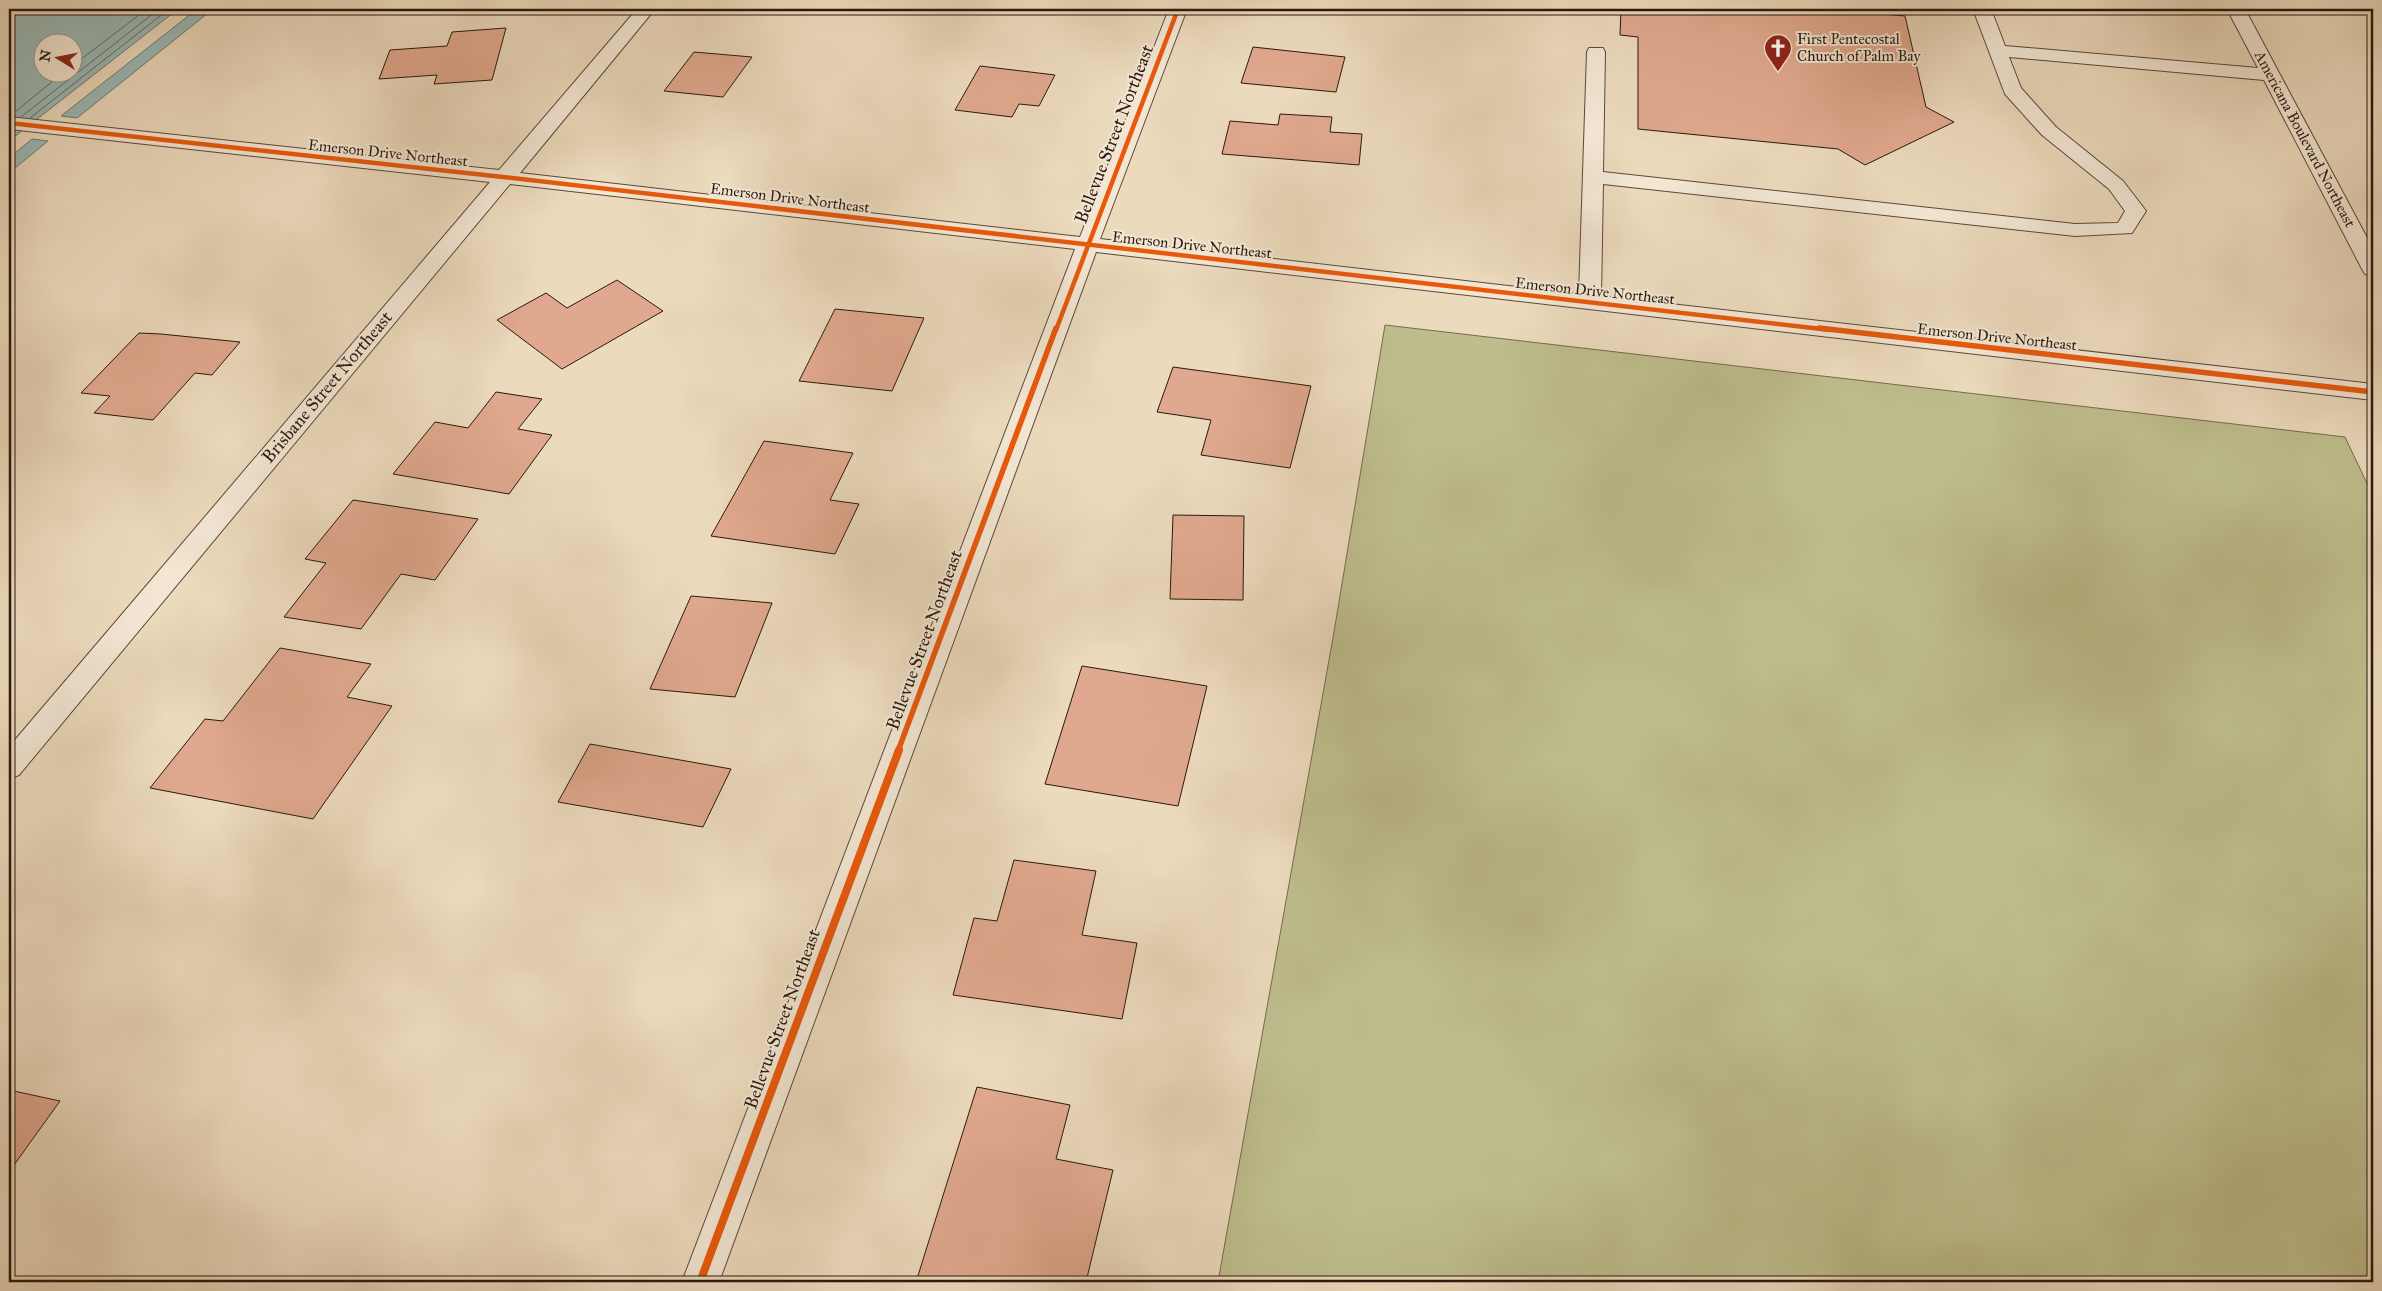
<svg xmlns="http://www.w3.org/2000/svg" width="2382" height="1291" font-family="'IM FELL Great Primer',serif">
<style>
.green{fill:#bebd8d;stroke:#746b4e}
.water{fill:#9abab8;stroke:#6d7a74;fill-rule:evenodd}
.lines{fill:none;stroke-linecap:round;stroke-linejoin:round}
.shore{stroke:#626a64;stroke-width:1}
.building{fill:#e0a88e;stroke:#29190f}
.minor-casing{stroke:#5a493a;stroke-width:2}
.minor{fill:#f3e7d4;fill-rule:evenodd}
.cycleway-far2-casing{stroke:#f3e7d4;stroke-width:7}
.cycleway-far1-casing{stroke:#f3e7d4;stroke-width:9}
.cycleway-casing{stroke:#f3e7d4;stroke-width:11}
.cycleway-far2{stroke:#e8590c;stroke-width:4.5}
.cycleway-far1{stroke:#e8590c;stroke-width:5.5}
.cycleway{stroke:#e8590c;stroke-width:8}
.labels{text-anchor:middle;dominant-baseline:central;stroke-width:4;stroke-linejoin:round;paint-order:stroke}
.far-poi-label{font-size:15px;fill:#29190f;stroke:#f3e7d4;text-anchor:start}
.far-street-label{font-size:15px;fill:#29190f;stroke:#f3e7d4}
.street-label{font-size:18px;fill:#29190f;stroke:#f3e7d4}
</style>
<rect width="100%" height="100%" fill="#ecdabd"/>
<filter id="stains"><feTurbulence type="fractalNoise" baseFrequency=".004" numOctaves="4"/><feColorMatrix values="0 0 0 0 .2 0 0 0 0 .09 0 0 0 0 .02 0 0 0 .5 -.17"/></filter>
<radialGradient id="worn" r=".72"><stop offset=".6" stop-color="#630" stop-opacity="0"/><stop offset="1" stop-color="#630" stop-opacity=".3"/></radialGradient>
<polygon class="green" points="1385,325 2345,437 2373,496 2373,1282 1218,1282 1334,632"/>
<g class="water">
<path d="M9 9H178L9 141ZM42 42H72V72H42Z"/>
<polygon points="197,9 213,9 77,118 61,116"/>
<polygon points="32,139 48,141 9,173 9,158"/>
</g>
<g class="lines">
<g class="shore">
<polyline points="72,66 147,9"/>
<polyline points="10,116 64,72"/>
<polyline points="21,117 159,9"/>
<polyline points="30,118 169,9"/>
</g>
</g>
<g class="building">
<polygon points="1621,9 1849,9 1849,11 1905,16 1926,107 1954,122 1865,165 1838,149 1638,129 1638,37 1620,35"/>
<polygon points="506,28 492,80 434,84 437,75 379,79 390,50 447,46 452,32"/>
<polygon points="1253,47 1345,57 1336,92 1241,83"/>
<polygon points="694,52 752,57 723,97 664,91"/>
<polygon points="980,66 1055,75 1039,106 1019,104 1012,117 955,110"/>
<polygon points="1280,114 1332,117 1330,132 1362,134 1359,165 1222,154 1230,121 1278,125"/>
<polygon points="617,280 663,311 562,369 497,320 546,293 567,308"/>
<polygon points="835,309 924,318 892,391 799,381"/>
<polygon points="139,333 161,334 240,342 212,375 195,373 153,420 94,413 110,396 81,393"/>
<polygon points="1173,367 1311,386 1290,468 1201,455 1211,420 1157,412"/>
<polygon points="496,392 542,399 518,429 552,435 509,494 393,474 435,422 468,428"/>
<polygon points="764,441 853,453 830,500 859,504 835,554 711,536"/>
<polygon points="353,500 478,519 435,580 401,574 361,629 284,617 326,563 305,559"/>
<polygon points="1173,515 1244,516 1243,600 1170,599"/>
<polygon points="691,596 772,603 735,697 650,689"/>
<polygon points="280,648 371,664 347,697 392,706 313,819 150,788 205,719 223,721"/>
<polygon points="1082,666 1207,686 1178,806 1045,784"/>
<polygon points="590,744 731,769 703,827 558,802"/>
<polygon points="1014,860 1096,871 1082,935 1137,943 1122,1019 953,995 974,918 997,921"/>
<polygon points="977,1087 1070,1105 1056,1159 1113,1170 1086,1282 916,1282"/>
<polygon points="9,1090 60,1101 9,1172"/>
</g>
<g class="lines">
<g class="minor-casing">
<polygon id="minor" points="637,9 655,9 520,173 1080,237 1169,9 1187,9 1100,239 1579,294 1587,52 1589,48 1603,48 1605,52 1603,172 2075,224 2118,223 2125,211 2109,189 2042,135 2005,94 1973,9 1991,9 2005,46 2258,68 2227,9 2245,9 2373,249 2373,276 2365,274 2362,269 2264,80 2009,57 2021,88 2056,127 2123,181 2143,207 2146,211 2132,233 2075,236 1603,184 1601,296 2373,384 2373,400 1096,252 719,1282 682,1282 1075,249 510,184 19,775 9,779 9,747 490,182 9,129 9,117 499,170"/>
</g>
<use href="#minor" class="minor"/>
<g class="cycleway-far2-casing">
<g id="cycleway-far2">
<polyline points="9,123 503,177 1830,330"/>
<polyline points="1056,330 1178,9"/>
</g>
</g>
<g class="cycleway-far1-casing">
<g id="cycleway-far1">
<polyline points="1819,328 2373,392"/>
<polyline points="898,751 1056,328"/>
</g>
</g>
<g class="cycleway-casing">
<polyline id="cycleway" points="700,1282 899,750"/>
</g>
<use href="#cycleway-far2" class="cycleway-far2"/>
<use href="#cycleway-far1" class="cycleway-far1"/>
<use href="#cycleway" class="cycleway"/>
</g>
<defs>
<g id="church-pin" transform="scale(1.4375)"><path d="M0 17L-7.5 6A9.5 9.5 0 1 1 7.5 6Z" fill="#8f2418" stroke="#f3e7d4"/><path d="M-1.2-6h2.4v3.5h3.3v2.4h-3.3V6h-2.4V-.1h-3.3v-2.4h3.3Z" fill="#fff"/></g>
</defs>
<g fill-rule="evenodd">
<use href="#church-pin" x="1778" y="48"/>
</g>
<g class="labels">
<g class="far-poi-label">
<text x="1797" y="39">First Pentecostal<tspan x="1797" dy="17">Church of Palm Bay</tspan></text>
</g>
<g class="far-street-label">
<text transform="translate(2305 139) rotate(62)">Americana Boulevard Northeast</text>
<text transform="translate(388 153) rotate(6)">Emerson Drive Northeast</text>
<text transform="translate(790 198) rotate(7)">Emerson Drive Northeast</text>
<text transform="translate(1192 245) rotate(6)">Emerson Drive Northeast</text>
<text transform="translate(1595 291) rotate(6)">Emerson Drive Northeast</text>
<text transform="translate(1997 337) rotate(6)">Emerson Drive Northeast</text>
</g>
<g class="street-label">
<text transform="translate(1114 134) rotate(-69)">Bellevue Street Northeast</text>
<text transform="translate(327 387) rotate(-50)">Brisbane Street Northeast</text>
<text transform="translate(924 640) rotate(-70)">Bellevue Street Northeast</text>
<text transform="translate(782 1019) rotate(-70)">Bellevue Street Northeast</text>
</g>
</g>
<rect width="2382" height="1291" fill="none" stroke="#ecdabd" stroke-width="30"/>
<rect x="10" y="10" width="2362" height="1271" fill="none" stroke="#29190f" stroke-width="2.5"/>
<rect x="15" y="15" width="2352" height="1261" fill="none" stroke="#29190f"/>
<g transform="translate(58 58) rotate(280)"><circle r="24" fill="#f3e7d4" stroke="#a29585"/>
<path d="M0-4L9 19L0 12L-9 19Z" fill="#8f2418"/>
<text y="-8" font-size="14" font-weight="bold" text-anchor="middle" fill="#29190f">N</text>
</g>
<rect width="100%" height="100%" filter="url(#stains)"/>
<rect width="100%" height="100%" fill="url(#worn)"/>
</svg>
